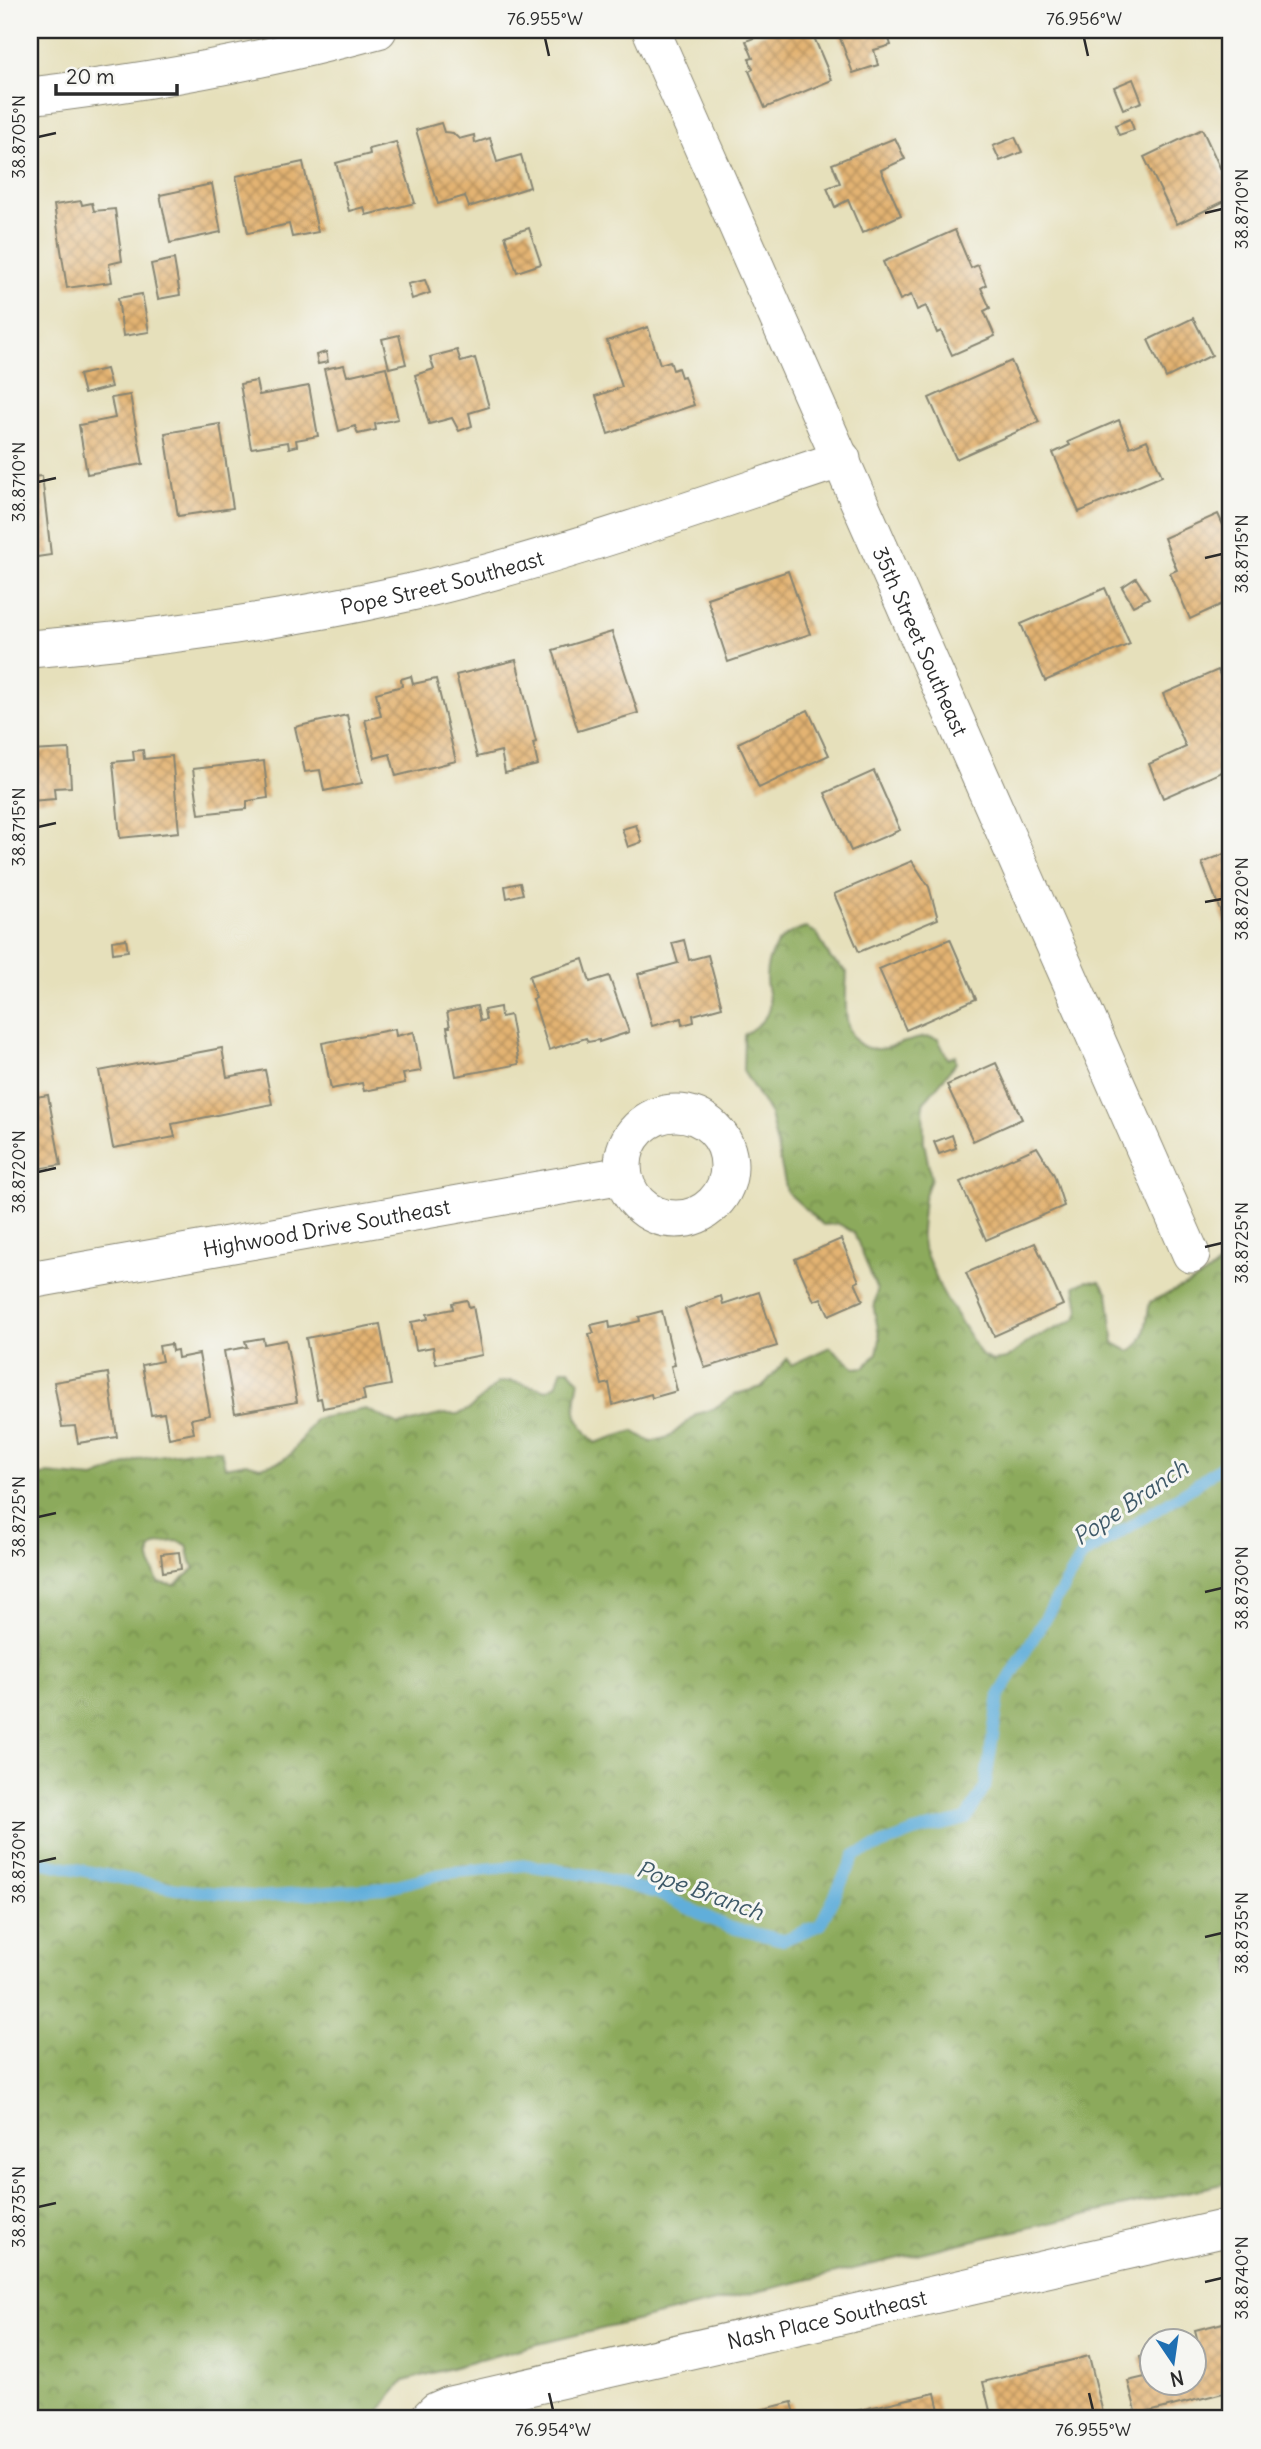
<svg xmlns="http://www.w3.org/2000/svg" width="1261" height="2449" font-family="Delius,sans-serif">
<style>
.forest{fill:url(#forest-crowns);stroke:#5c6a44;stroke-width:2;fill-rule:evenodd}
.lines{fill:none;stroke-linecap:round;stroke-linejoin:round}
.stream{stroke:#60aeda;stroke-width:12}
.building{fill:url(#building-cross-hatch)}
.minor-casing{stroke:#888673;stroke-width:39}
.minor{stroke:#fff;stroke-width:37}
.ticks{fill:none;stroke:#2b2b2b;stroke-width:2.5}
.labels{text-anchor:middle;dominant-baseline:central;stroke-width:6;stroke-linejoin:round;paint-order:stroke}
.street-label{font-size:21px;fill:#2b2b2b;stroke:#f6f6f2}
.water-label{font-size:23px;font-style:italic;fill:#3e5968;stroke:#f6f6f2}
.neatline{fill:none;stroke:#2b2b2b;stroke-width:2.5}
.ticks-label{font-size:18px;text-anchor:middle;fill:#2b2b2b}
</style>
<defs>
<pattern id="forest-crowns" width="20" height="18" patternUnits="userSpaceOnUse" patternTransform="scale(1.75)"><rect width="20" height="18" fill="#8caa5c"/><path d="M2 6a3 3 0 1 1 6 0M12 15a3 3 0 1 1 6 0" fill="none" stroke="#738b4c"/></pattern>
<pattern id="building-cross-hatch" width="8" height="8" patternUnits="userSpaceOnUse" patternTransform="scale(1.75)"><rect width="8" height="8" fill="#e3b372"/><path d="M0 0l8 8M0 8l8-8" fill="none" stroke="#b8925e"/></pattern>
</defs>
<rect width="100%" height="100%" fill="#f6f6f2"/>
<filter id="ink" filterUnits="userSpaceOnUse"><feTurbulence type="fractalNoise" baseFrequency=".0143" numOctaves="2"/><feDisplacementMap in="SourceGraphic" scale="14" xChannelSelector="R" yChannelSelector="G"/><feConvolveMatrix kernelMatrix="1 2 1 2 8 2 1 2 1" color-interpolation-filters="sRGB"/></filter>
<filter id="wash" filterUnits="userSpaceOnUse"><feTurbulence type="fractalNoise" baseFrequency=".00686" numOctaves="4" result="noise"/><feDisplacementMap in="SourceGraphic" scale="28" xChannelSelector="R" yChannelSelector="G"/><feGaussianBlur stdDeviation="1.57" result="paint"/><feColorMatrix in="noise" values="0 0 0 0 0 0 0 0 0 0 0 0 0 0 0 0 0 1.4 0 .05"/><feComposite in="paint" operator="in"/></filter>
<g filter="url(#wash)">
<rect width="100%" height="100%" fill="#e6e0bb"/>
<path class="forest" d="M807 928 818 935 830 958 847 972C846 998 838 1050 878 1049 887 1049 897 1044 905 1042 917 1039 926 1035 938 1039L948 1059 955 1055 956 1063 923 1103 924 1142 931 1178 924 1198 921 1230 923 1247 942 1292 982 1356 993 1361 1006 1359 1031 1340 1076 1319 1079 1310 1075 1286 1086 1281 1100 1282 1108 1293 1114 1343 1129 1351C1147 1344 1146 1319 1150 1302 1177 1288 1216 1277 1231 1249V2182L979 2239 534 2345 404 2381 382 2407 376 2419H30V1480L47 1474 94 1478 140 1459 195 1450H221L225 1467 246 1463 260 1467 281 1461 291 1454 315 1419 366 1409 399 1425 444 1414H458L470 1409 498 1383 511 1381 547 1390 556 1385 562 1369H569L579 1380C573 1412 573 1418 595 1443L633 1431 651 1442 669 1437 697 1414 713 1409 736 1394 762 1387 787 1359 791 1365 830 1347 855 1368 865 1367 877 1353 880 1339 874 1310 877 1290 854 1233 839 1224 823 1225 787 1192 770 1114 743 1071 744 1035C750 1030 761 1024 765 1017 774 1005 766 992 766 979 766 953 781 931 807 928ZM178 1541 187 1545 191 1562 195 1568 175 1585 158 1583C147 1554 141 1543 178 1541Z"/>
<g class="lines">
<polyline class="stream" points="30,1860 176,1889 259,1897 385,1888 445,1873 527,1865 594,1876 657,1893 728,1927 783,1940 820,1925 855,1855 914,1832 966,1819 985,1787 999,1696 1082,1556 1190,1489 1231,1459"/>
</g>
<g id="blocks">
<g class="building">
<polygon points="773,30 811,30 832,80 765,108 749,71 753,69 749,59 753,58 746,41"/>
<polygon points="837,30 886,30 891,45 874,50 878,65 853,73"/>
<polygon points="952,30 978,30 955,38"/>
<polygon points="1133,79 1142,102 1123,109 1114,87"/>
<polygon points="1130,119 1134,130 1119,135 1115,125"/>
<polygon points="441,123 444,132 453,133 459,139 474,135 475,143 490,138 497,162 521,155 530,187 469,207 465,196 438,204 416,130"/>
<polygon points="1202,129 1231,191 1231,198 1177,224 1144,157"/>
<polygon points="1015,137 1022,152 1000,161 993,146"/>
<polygon points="895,138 905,159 881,170 901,215 862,233 848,200 835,207 827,188 840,183 832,164"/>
<polygon points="396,142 415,203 366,215 364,207 349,211 336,163 370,154 369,149"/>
<polygon points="303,162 318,232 292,237 289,224 248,233 236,176"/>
<polygon points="212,184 221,232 170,243 160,195"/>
<polygon points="81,201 82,205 92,203 94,211 115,209 122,261 109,264 112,282 67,288 54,205"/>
<polygon points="529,228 541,264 517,272 505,236"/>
<polygon points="955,230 971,268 978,265 986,285 981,288 990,308 984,311 995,336 952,355 941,331 937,333 926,306 917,310 911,295 900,300 883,262"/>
<polygon points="174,259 180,295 158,299 151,264"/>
<polygon points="425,280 430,293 412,299 408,284"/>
<polygon points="142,294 149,332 123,336 118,298"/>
<polygon points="1193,318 1212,355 1166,378 1148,340"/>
<polygon points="648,327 660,364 670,361 673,370 678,368 681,377 684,376 694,405 608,434 596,396 622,387 607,341"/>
<polygon points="399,335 406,364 389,368 382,339"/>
<polygon points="457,350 461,362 475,358 489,407 469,413 472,426 459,431 452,418 429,424 415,375 434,369 430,357"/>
<polygon points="326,352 328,362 318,364 316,355"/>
<polygon points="1011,361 1039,422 956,459 929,398"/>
<polygon points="344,365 347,376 386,367 398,419 375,424 376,430 358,434 355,426 339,431 324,369"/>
<polygon points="106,369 111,387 84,394 79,375"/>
<polygon points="256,381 259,395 309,386 318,436 296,440 297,446 289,448 288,442 251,448 240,384"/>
<polygon points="130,395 143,464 87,474 79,425 115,418 111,398"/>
<polygon points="1119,420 1130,447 1147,440 1162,476 1079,512 1053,453 1070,445 1068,442"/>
<polygon points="220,424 233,508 178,516 165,433"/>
<polygon points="42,476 51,555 30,558 30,477"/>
<polygon points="1218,514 1231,542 1231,600 1190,619 1170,573 1177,570 1164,538"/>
<polygon points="788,571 810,634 728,662 707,598"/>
<polygon points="1136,578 1149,598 1133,606 1122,587"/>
<polygon points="1105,588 1130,644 1045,681 1021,624"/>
<polygon points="612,632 638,713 578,731 553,650"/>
<polygon points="516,660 536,742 533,743 538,765 505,773 501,751 477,757 456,675"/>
<polygon points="1218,670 1231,701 1231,768 1163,798 1149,764 1186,747 1163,694"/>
<polygon points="411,676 413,684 436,679 456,761 396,776 390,754 375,758 365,720 381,716 376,693 402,686 401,679"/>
<polygon points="808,710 829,755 759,788 738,743"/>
<polygon points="347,715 362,783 324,791 320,770 305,772 295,727"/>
<polygon points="69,749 71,787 54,788 55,799 30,801 30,751"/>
<polygon points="143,750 144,759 172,756 179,832 120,838 113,762 134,760 133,751"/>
<polygon points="264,761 268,798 247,801 247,809 199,814 193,769"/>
<polygon points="874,771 900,830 851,851 825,793"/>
<polygon points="636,825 642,842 628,847 622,829"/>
<polygon points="1231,851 1231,939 1202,863"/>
<polygon points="912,861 929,887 938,919 859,952 834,894"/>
<polygon points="520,883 523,894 507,898 505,886"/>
<polygon points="126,939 128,951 113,953 112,941"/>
<polygon points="950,939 976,999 906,1030 879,969"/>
<polygon points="684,940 689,960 708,955 722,1007 693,1015 694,1022 682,1025 681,1018 652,1026 638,974 678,963 672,943"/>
<polygon points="583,959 590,982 609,976 629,1032 599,1042 599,1040 588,1042 586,1038 549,1050 533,999 536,998 529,976"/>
<polygon points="477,1006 480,1021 486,1020 484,1010 500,1007 501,1017 510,1015 519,1064 456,1076 447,1027 450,1027 447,1012"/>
<polygon points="395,1029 396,1036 414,1032 421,1071 403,1074 405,1083 364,1091 362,1083 331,1089 322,1043"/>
<polygon points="222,1048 227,1077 265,1070 272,1104 172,1124 175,1137 113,1148 99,1071"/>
<polygon points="996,1063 1022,1119 973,1141 947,1085"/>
<polygon points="48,1095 61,1165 30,1170 30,1126 34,1125 30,1098"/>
<polygon points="952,1135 956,1148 939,1154 934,1142"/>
<polygon points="1037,1147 1054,1175 1064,1206 986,1240 960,1182"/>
<polygon points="841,1239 859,1281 855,1283 863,1300 829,1315 821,1298 814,1301 795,1259"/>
<polygon points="1035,1243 1063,1305 994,1336 966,1273"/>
<polygon points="759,1292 777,1346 705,1368 685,1309 721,1296 723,1304"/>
<polygon points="467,1300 469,1307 473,1306 482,1355 436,1364 433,1347 416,1350 411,1322 428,1319 427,1314 453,1309 452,1303"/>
<polygon points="662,1311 675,1365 671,1366 677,1391 652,1398 651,1394 613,1405 609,1383 602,1385 589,1334 594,1333 591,1325 609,1321 610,1328 640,1321 639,1317"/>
<polygon points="380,1324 391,1385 363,1390 365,1400 323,1408 321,1398 317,1399 306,1338"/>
<polygon points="263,1338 264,1344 286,1340 297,1402 235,1413 224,1351 247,1347 245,1341"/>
<polygon points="171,1344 172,1351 177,1350 178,1358 199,1354 210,1415 191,1419 194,1433 169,1438 164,1413 151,1415 142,1365 162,1361 159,1346"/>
<polygon points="108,1373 117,1437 78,1443 75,1426 62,1427 54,1382"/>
<polygon points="179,1552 181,1569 163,1572 161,1554"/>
<polygon points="1227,2322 1231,2339 1231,2391 1137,2415 1128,2381 1145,2377 1140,2357 1152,2354 1152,2382 1194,2382 1194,2343 1198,2342 1195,2330"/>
<polygon points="1089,2356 1103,2413 1078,2419 992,2419 983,2382"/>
<polygon points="935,2393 941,2419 853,2419 851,2412"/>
<polygon points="792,2402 796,2419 754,2419 753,2412"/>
</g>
</g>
</g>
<g filter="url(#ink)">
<use href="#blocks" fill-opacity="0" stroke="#888673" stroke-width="2"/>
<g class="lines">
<g class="minor-casing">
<g id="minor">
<path id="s1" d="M651 30 1191 1254"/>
<path d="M30 96C147 82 264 61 378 30"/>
<path id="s2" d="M30 649C157 638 282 621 407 593 555 559 697 507 842 459"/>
<circle cx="676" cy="1166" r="53"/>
<path id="s3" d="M30 1280 623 1175"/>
<path id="s4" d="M428 2419 436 2411 450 2405 1231 2227"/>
</g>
</g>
<use href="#minor" class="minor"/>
</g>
</g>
<path class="ticks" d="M545 38 549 56M1084 38 1088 56M38 137 56 133M1205 213 1222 209M38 482 56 478M1205 558 1222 554M38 827 56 823M1205 902 1222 899M38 1172 56 1168M1205 1247 1222 1243M38 1517 56 1513M1205 1592 1222 1588M38 1862 56 1858M1205 1937 1222 1933M38 2207 56 2203M1205 2282 1222 2278M549 2393 553 2410M1089 2393 1093 2410"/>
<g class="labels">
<g class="street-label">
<text stroke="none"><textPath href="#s2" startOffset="418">Pope Street Southeast</textPath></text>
<text stroke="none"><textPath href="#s1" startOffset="668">35th Street Southeast</textPath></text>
<text stroke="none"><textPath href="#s3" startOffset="301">Highwood Drive Southeast</textPath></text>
<text stroke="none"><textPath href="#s4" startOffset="413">Nash Place Southeast</textPath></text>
</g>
<g class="water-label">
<text transform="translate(1130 1502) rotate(-34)">Pope Branch</text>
<text transform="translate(700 1890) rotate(20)">Pope Branch</text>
</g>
</g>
<rect width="1261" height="2449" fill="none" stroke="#f6f6f2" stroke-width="77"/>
<g transform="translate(1173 2362) rotate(167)"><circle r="33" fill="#f6f6f2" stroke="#a5a5a2" stroke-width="2"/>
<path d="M0-5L12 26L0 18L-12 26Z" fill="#1f6fb2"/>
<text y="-10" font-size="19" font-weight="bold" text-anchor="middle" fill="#2b2b2b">N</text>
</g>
<path d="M56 84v10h121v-10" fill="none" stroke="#2b2b2b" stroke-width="3.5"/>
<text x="66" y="84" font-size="21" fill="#2b2b2b" stroke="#f6f6f2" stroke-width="5" paint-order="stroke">20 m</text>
<rect x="38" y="38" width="1184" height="2372" class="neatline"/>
<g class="ticks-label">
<text x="545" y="25">76.955°W</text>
<text x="1084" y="25">76.956°W</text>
<text transform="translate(19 137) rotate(-90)" y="6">38.8705°N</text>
<text transform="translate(1242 209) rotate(-90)" y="6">38.8710°N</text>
<text transform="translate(19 482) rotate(-90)" y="6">38.8710°N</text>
<text transform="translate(1242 554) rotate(-90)" y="6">38.8715°N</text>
<text transform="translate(19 827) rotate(-90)" y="6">38.8715°N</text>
<text transform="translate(1242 899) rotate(-90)" y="6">38.8720°N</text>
<text transform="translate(19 1172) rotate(-90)" y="6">38.8720°N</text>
<text transform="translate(1242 1243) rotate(-90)" y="6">38.8725°N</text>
<text transform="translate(19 1517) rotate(-90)" y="6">38.8725°N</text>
<text transform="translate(1242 1588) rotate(-90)" y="6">38.8730°N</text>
<text transform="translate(19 1862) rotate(-90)" y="6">38.8730°N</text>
<text transform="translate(1242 1933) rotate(-90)" y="6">38.8735°N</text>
<text transform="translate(19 2207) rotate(-90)" y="6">38.8735°N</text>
<text transform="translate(1242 2278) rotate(-90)" y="6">38.8740°N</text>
<text x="553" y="2436">76.954°W</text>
<text x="1093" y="2436">76.955°W</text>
</g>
</svg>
